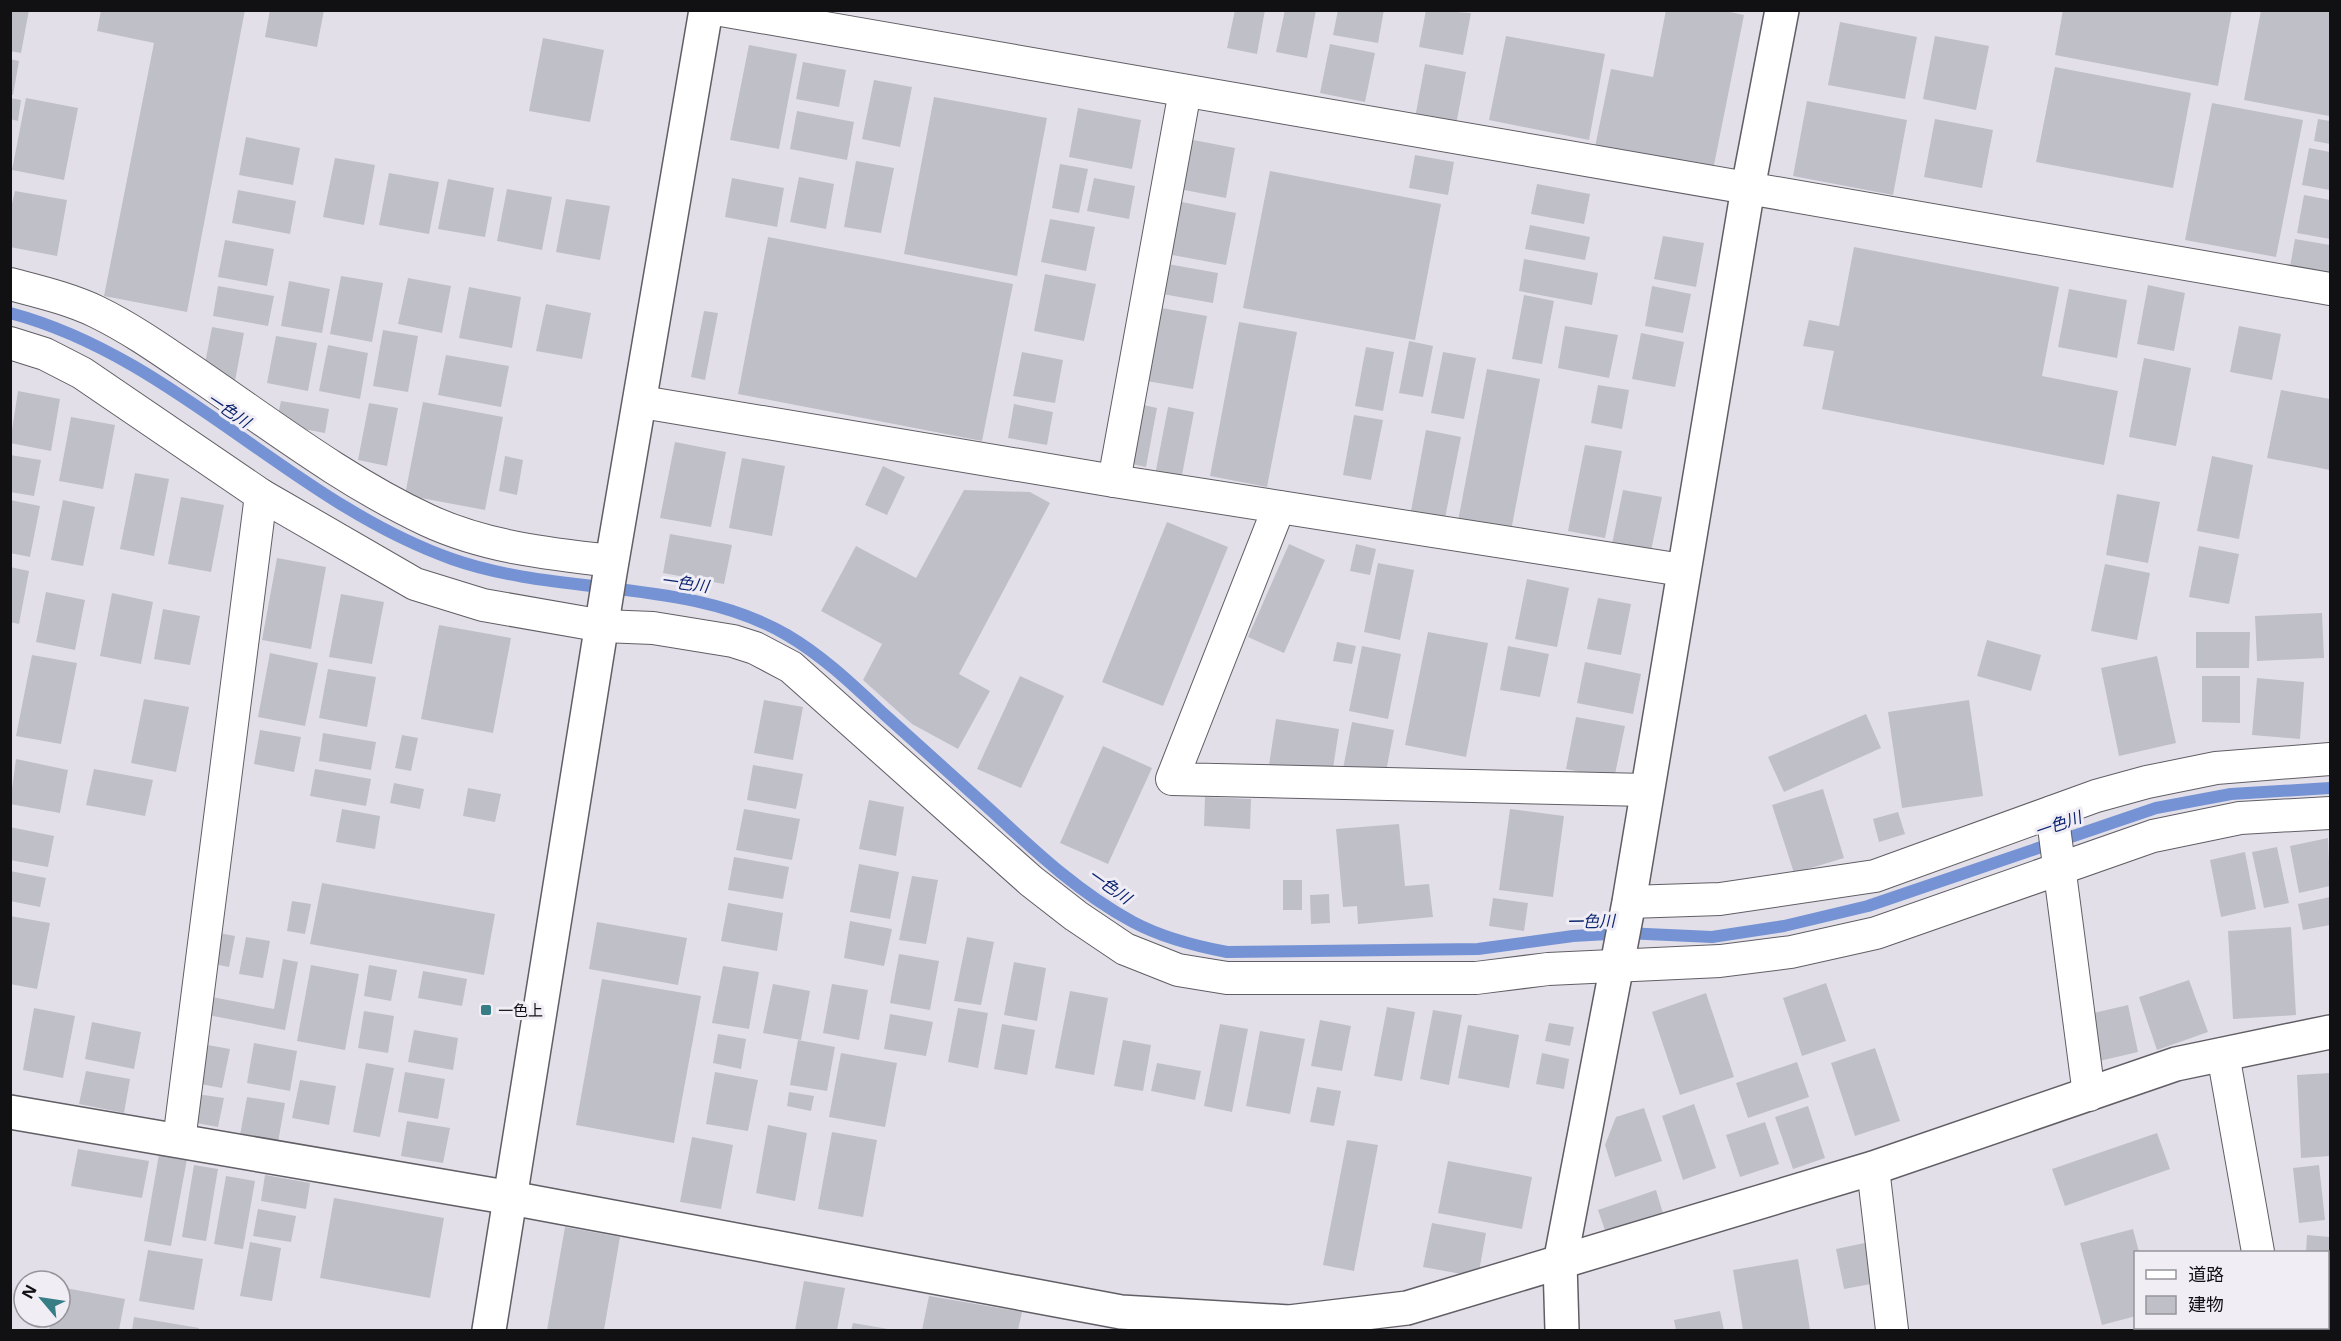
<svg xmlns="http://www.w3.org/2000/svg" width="2341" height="1341" font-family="'Open Sans','Noto Sans JP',sans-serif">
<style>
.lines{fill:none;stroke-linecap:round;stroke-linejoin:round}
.stream{stroke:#7593d4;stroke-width:12}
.building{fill:#bfbfc8}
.street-casing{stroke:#615e65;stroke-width:34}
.secondary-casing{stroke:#615e65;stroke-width:36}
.street{stroke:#fff;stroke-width:32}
.secondary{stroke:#fff;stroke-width:33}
.poi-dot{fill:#367d86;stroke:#f0edf5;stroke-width:2}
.labels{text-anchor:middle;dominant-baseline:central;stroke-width:6;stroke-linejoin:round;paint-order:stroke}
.poi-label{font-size:15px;fill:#111013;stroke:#f0edf5;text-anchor:start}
.water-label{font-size:16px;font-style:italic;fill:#0b246f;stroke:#f0edf5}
</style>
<rect width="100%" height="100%" fill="#e3dfe8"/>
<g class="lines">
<path class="stream" d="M10 313C176 357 291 502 452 559 559 597 688 577 787 635 823 656 854 686 885 715 922 748 958 781 995 814 1038 854 1081 894 1133 922 1163 938 1195 946 1227 952L1478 949 1573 936 1625 933 1712 937 1784 926 1868 906 2156 808 2231 794 2330 788"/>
</g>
<g class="building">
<polygon points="10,10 29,10 21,53 10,51"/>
<polygon points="101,10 245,10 187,312 104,296 154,43 97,31"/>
<polygon points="270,10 324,10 317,47 265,37"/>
<polygon points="1235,10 1265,10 1257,54 1227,48"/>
<polygon points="1285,10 1316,10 1307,58 1276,52"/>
<polygon points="1338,10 1384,10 1378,43 1333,35"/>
<polygon points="1426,10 1471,13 1463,55 1419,47"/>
<polygon points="1666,10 1721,10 1744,15 1713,170 1595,147 1611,69 1653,77"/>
<polygon points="2063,10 2232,10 2218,86 2055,55"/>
<polygon points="2261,10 2330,10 2329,116 2244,100"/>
<polygon points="1840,22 1917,37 1905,99 1828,85"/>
<polygon points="1506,36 1605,54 1589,140 1489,120"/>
<polygon points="1935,36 1989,46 1976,110 1923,99"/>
<polygon points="543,38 604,50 590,122 529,111"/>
<polygon points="1330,44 1375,53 1365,102 1320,93"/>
<polygon points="749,45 797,54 779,149 730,140"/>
<polygon points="10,59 19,61 13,95 10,94"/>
<polygon points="803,62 846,70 839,107 796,99"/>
<polygon points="1425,64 1466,72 1456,125 1415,118"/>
<polygon points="2055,67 2191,93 2173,188 2036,162"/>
<polygon points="874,80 912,87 900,147 862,139"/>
<polygon points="934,97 1047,118 1017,276 904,254"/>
<polygon points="10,98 21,100 18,121 10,119"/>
<polygon points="26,98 78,108 64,180 12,170"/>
<polygon points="1807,101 1907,120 1893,195 1793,176"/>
<polygon points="2212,103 2303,120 2276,257 2185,240"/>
<polygon points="1078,108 1141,120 1132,169 1069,157"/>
<polygon points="797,111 854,122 847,160 790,149"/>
<polygon points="1935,119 1993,130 1982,188 1924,177"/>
<polygon points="2318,119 2330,121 2330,144 2314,141"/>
<polygon points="246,137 300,148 293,185 239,175"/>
<polygon points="1188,139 1235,148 1226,198 1179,189"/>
<polygon points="2309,148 2330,152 2330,190 2302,185"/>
<polygon points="1415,155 1454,162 1448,195 1409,188"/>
<polygon points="335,158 375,165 364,225 323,217"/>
<polygon points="856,161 894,168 881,233 844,227"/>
<polygon points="1060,164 1088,169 1079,213 1052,208"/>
<polygon points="1270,171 1441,204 1415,340 1243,308"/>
<polygon points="389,173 439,182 429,234 379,225"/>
<polygon points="799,177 834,184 826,229 790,222"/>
<polygon points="732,178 784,188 777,227 725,217"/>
<polygon points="1094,178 1135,186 1129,219 1087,211"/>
<polygon points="448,179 494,188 485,237 438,229"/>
<polygon points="1537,184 1590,194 1584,224 1531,214"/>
<polygon points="507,189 552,197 542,250 497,241"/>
<polygon points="238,190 296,201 290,234 232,223"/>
<polygon points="15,191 67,200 57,256 10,247 10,212"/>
<polygon points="2304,195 2330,200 2330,239 2297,233"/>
<polygon points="566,199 610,206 600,260 556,252"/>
<polygon points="1177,201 1236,213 1226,265 1167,254"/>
<polygon points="1050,219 1095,227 1086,271 1041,262"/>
<polygon points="1530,225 1590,237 1585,260 1525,249"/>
<polygon points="1663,236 1704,243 1696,287 1654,279"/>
<polygon points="768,237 1013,284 982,441 738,394"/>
<polygon points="2295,239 2330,245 2330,280 2289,272"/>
<polygon points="225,240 274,249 267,286 218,277"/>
<polygon points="1854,247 2059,287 2042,376 2118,391 2104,465 1822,409 1834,351 1803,346 1809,320 1839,326"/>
<polygon points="1524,259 1598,273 1592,305 1519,291"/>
<polygon points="1162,263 1218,273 1213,303 1157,293"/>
<polygon points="1045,274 1096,284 1084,341 1034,331"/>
<polygon points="341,276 383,283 372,342 330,334"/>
<polygon points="408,278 451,286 442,333 398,324"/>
<polygon points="289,281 330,289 322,333 281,326"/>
<polygon points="2148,285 2185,293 2174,351 2137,344"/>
<polygon points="218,286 274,296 268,326 213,316"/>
<polygon points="1652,286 1691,294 1683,333 1645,326"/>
<polygon points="469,287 521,297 512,348 459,338"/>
<polygon points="2069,289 2127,300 2117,358 2058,347"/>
<polygon points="1524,295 1554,301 1542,364 1512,359"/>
<polygon points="546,304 591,313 582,359 536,351"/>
<polygon points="1156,307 1207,316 1193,389 1141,380"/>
<polygon points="704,311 718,313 705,380 691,377"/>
<polygon points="1239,322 1297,332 1267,487 1210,476"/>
<polygon points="1565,326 1618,335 1609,378 1558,368"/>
<polygon points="2239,326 2281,334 2272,380 2230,372"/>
<polygon points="212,327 244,333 235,381 203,374"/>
<polygon points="383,330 418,336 408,392 373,386"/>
<polygon points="1641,333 1684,342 1675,387 1632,379"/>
<polygon points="276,336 317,343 308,391 267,383"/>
<polygon points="1409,341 1433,346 1423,397 1399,393"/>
<polygon points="328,345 368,353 360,399 319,391"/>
<polygon points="1366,347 1394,352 1383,411 1355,406"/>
<polygon points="1022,352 1063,360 1055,403 1013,396"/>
<polygon points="1443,352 1476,358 1464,419 1431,413"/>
<polygon points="446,355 509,366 501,407 438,395"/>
<polygon points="2144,358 2191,368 2176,446 2129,437"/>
<polygon points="1487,369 1540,379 1511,531 1458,521"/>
<polygon points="1598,385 1629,390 1622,429 1591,423"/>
<polygon points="2281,390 2330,399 2330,470 2267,458"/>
<polygon points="18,391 60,399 51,451 10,443"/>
<polygon points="281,401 329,409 325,433 276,424"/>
<polygon points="423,402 503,417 485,510 405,495"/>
<polygon points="369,403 398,408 387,466 358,460"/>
<polygon points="1134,403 1157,408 1146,467 1122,462"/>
<polygon points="1014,404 1053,412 1047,445 1008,438"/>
<polygon points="1168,407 1194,412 1181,480 1155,475"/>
<polygon points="1354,415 1383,420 1371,480 1343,475"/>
<polygon points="71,417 115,425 103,489 59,481"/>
<polygon points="1426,430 1461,437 1445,518 1411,511"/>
<polygon points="675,442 726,452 711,527 660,518"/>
<polygon points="1585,445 1622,451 1605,538 1568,531"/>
<polygon points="10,455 41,460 34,496 10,492"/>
<polygon points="505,456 523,460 517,495 499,491"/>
<polygon points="2212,456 2253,465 2239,539 2197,531"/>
<polygon points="742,458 785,466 772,536 729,528"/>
<polygon points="883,466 905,477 887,515 865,505"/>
<polygon points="135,473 169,479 154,556 120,549"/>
<polygon points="964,490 1030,492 1050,503 959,674 990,691 958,749 912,724 863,680 882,644 821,611 856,546 916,578"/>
<polygon points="1623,490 1662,497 1650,556 1611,549"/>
<polygon points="2117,494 2160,502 2148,563 2106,555"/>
<polygon points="181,497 224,505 211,572 168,564"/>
<polygon points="10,500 40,506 30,557 10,553"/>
<polygon points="63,500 95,507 83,566 51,560"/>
<polygon points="1167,522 1228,547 1163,706 1102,682"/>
<polygon points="670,534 732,545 724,584 663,573"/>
<polygon points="1289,544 1325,560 1284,653 1248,637"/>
<polygon points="1356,544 1376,549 1370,575 1350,571"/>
<polygon points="2199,546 2239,554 2229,604 2189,597"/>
<polygon points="277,558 326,567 311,649 262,640"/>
<polygon points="1378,563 1414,570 1400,640 1364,632"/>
<polygon points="2105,564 2150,573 2137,640 2091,631"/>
<polygon points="10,567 29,571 19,624 10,622"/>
<polygon points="1527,579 1569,588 1557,647 1515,639"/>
<polygon points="46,592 85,600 75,650 36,642"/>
<polygon points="112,593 153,602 141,664 100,656"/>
<polygon points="341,594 384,602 372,664 329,657"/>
<polygon points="1598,598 1631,604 1621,655 1587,649"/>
<polygon points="163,609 200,616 190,665 154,659"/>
<polygon points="2322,613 2324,658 2257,661 2255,616"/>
<polygon points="439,625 511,638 493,733 421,719"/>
<polygon points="1428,632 1488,643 1466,757 1405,745"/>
<polygon points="2196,632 2250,632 2249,668 2196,668"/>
<polygon points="1987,640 2041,655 2031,691 1977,676"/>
<polygon points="1337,642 1356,646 1352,664 1333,661"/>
<polygon points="1362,646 1401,654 1388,719 1349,711"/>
<polygon points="1508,646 1549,654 1540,697 1500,690"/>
<polygon points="270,653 318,663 305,726 258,717"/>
<polygon points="32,655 77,663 61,744 16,736"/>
<polygon points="2157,656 2176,743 2119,756 2101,668"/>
<polygon points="1585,662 1641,674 1633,714 1577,703"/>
<polygon points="328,669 376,677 367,727 319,718"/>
<polygon points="1020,676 1064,696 1021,788 977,769"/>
<polygon points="2202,676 2240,676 2240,723 2202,722"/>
<polygon points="2257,678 2304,682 2300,739 2252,735"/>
<polygon points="144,699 189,707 176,772 131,763"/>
<polygon points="764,700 803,707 793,760 754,753"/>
<polygon points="1969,700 1983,796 1902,808 1888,712"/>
<polygon points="1866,714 1881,748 1784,792 1768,757"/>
<polygon points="1576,717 1625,726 1614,779 1566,769"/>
<polygon points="1276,719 1339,729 1332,775 1269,765"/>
<polygon points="1352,722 1394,730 1385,777 1343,769"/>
<polygon points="260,730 301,737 294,772 254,764"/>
<polygon points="323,733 376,742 371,770 319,761"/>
<polygon points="402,735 418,738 411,771 395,768"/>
<polygon points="1103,746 1152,768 1108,864 1060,843"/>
<polygon points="16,759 68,770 60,813 10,804"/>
<polygon points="753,765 803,774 796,809 747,800"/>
<polygon points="94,769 153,780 145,816 86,805"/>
<polygon points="315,769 371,779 366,806 310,796"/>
<polygon points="394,783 424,789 420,809 390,803"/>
<polygon points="468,788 501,794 495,822 463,816"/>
<polygon points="1823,789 1844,858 1794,873 1772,805"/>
<polygon points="1205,797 1251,799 1250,829 1204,826"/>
<polygon points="869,800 904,807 896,856 859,849"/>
<polygon points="342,809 380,816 375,849 336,842"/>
<polygon points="744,809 800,819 792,860 736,850"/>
<polygon points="1510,809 1564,816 1553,897 1499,890"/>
<polygon points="1898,812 1905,834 1879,842 1873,819"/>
<polygon points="1399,824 1405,886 1429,884 1433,917 1358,924 1357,906 1343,907 1336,829"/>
<polygon points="10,827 54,836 48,867 10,860"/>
<polygon points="2328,838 2330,886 2299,893 2290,846"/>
<polygon points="2277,847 2289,903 2264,908 2252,852"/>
<polygon points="2245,852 2256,909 2221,917 2210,860"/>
<polygon points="734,857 789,867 783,899 728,890"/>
<polygon points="859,864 899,872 890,919 850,912"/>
<polygon points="10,871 46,878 40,907 10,901"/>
<polygon points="912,876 938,880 926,944 899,940"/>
<rect x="1283" y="880" width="19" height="30"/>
<polygon points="322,883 495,914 484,975 310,944"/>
<polygon points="1329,894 1330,923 1311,924 1310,895"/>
<polygon points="2330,897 2330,925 2303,930 2298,904"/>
<polygon points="1493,898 1528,903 1524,931 1489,926"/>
<polygon points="292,901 311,904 305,934 287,931"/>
<polygon points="728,903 783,913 777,951 721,941"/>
<polygon points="10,916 50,923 37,989 10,984"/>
<polygon points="850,921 892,929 884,966 844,958"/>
<polygon points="597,922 687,938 678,985 589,969"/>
<polygon points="2291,927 2296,1015 2233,1019 2228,931"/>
<polygon points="219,933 235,936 229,967 214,964"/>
<polygon points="246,937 270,941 263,978 239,974"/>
<polygon points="967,937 994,942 981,1005 954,1001"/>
<polygon points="899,954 939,961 930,1010 890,1003"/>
<polygon points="283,959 298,962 285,1030 208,1015 212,997 274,1009"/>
<polygon points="1014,962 1046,968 1037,1021 1004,1015"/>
<polygon points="311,965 359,974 345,1050 297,1041"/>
<polygon points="369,965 397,970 391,1001 364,996"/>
<polygon points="723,966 759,972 749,1029 712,1023"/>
<polygon points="423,971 467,979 462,1006 418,998"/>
<polygon points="602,979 701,996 674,1143 576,1125"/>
<polygon points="2189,980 2208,1032 2157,1050 2139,997"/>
<polygon points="1826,983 1846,1041 1802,1056 1783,998"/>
<polygon points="773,984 810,991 801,1040 763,1033"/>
<polygon points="832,984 868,990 859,1040 823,1033"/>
<polygon points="1070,991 1108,998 1094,1075 1055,1068"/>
<polygon points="1706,993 1734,1077 1680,1095 1652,1012"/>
<polygon points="2128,1005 2138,1052 2095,1062 2085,1015"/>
<polygon points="1387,1007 1415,1012 1402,1081 1374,1076"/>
<polygon points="34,1008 75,1016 63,1078 23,1070"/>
<polygon points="958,1008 988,1013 978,1068 948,1062"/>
<polygon points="1433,1010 1462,1015 1449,1085 1420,1079"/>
<polygon points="364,1011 394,1016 388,1053 358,1048"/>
<polygon points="890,1014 933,1022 926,1056 884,1049"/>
<polygon points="1320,1020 1351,1026 1342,1071 1311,1066"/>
<polygon points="92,1022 141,1032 134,1069 85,1059"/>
<polygon points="1549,1023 1574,1027 1570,1046 1545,1041"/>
<polygon points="1002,1024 1035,1030 1027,1075 994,1069"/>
<polygon points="1220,1024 1248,1029 1232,1112 1204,1106"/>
<polygon points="1468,1025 1519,1035 1509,1088 1458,1078"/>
<polygon points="414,1030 458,1038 453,1070 408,1062"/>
<polygon points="1260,1031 1305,1039 1290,1114 1246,1106"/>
<polygon points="718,1034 746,1039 741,1069 713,1063"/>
<polygon points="798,1040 835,1047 827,1091 790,1085"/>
<polygon points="1123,1040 1151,1045 1143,1091 1114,1086"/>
<polygon points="254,1043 297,1051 290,1091 247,1083"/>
<polygon points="202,1044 230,1049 222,1088 195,1083"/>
<polygon points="1875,1048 1900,1121 1855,1136 1831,1063"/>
<polygon points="841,1053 897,1063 885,1127 829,1117"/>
<polygon points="1542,1053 1569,1059 1564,1089 1536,1084"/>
<polygon points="1797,1062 1809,1097 1748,1118 1736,1083"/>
<polygon points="366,1063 394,1068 380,1137 353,1132"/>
<polygon points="1157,1063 1201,1071 1195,1100 1151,1091"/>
<polygon points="86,1071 130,1079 124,1113 79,1104"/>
<polygon points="405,1072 445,1079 438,1119 398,1112"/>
<polygon points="715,1072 758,1080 748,1131 706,1124"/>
<polygon points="2330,1073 2330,1156 2301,1158 2297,1075"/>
<polygon points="300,1080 336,1086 329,1125 292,1118"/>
<polygon points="1317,1087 1341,1091 1334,1126 1310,1122"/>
<polygon points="789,1092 814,1096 811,1111 787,1106"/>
<polygon points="190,1093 224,1098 218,1127 185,1121"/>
<polygon points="247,1097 285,1103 278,1142 240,1135"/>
<polygon points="1694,1104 1716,1168 1683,1180 1662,1116"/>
<polygon points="1808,1106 1825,1158 1793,1169 1775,1117"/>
<polygon points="1644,1108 1662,1161 1615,1177 1605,1145 1616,1117"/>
<polygon points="407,1121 450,1128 443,1163 401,1156"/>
<polygon points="1765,1122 1779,1164 1740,1177 1726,1135"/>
<polygon points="768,1125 807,1133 795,1201 756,1193"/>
<polygon points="832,1132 877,1140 863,1217 818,1209"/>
<polygon points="2157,1133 2170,1169 2065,1206 2052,1169"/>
<polygon points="692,1137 733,1145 721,1209 680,1202"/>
<polygon points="1347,1140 1378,1145 1354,1271 1323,1265"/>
<polygon points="78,1149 149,1161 142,1198 71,1186"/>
<polygon points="159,1154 187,1159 171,1246 144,1241"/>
<polygon points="1448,1161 1532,1177 1522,1229 1438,1213"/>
<polygon points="194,1165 218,1169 206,1241 182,1237"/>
<polygon points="2319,1165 2325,1220 2299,1223 2293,1168"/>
<polygon points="265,1175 310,1183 306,1209 261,1201"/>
<polygon points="226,1176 255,1181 243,1249 214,1244"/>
<polygon points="1656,1190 1665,1220 1608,1239 1598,1210"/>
<polygon points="334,1198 444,1218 430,1298 320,1278"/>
<polygon points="258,1209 296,1216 291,1242 253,1236"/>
<polygon points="1432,1223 1486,1233 1478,1277 1423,1267"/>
<polygon points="565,1227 620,1237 604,1330 547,1330"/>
<polygon points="2133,1229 2139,1252 2136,1252 2136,1316 2102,1325 2080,1243"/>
<polygon points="2307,1235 2330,1237 2330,1272 2328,1272 2328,1252 2306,1252"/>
<polygon points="1874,1241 1882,1282 1844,1289 1836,1249"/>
<polygon points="250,1242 281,1248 272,1301 240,1296"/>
<polygon points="148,1250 203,1259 194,1310 139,1301"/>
<polygon points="1798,1259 1810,1330 1743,1330 1733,1270"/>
<polygon points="804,1281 845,1288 837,1330 795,1330"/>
<polygon points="60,1287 125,1299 119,1330 49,1330 51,1317 60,1317"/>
<polygon points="929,1296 1022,1312 1018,1330 922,1330"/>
<polygon points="1720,1311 1724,1330 1676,1330 1674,1320"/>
<polygon points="134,1317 199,1328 199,1330 132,1330"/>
<polygon points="853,1323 888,1329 888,1330 851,1330"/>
</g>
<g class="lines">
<g class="street-casing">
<g id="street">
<polyline points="721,10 2330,289"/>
<path d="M10 284C40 292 70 299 97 312 134 330 167 354 201 377 274 427 346 482 427 520 485 547 549 554 612 561"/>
<polyline points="10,343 45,354 82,373 261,495 415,584 483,605 603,626 653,628 733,641 755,648 791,667 1031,881 1076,916 1125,949 1178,970 1227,978 1476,978 1548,969 1720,961 1791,952 1876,933 2153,836 2240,818 2330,813"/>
<polyline points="642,402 1114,481 1682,570"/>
<polyline points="1114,481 1185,91"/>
<polyline points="1279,507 1172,779 1647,790"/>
<polyline points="2052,812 2089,1095"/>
<polyline points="1629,902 1720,899 1875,876 2096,796 2147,782 2216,768 2330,759"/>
<polyline points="2223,1054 2258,1252"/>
<polyline points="179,1141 261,495"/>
<polyline points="1873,1168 1892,1330"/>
<polyline points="2272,1328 2272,1330"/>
</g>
</g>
<g class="secondary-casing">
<g id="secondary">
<polyline points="10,1112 511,1198 1121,1312 1289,1322 1407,1308 1873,1168 2176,1064 2330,1032"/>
<polyline points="489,1330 610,573 706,10"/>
<polyline points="1562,1330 1560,1263 1629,902 1748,188 1782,10"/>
</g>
</g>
<use href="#street" class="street"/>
<use href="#secondary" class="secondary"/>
</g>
<rect class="poi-dot" x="480" y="1004" width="12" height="12" rx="3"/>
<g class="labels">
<g class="poi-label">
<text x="498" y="1010">一色上</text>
</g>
<g class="water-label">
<text transform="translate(229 410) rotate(34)">一色川</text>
<text transform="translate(685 583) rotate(8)">一色川</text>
<text transform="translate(2058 824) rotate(-19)">一色川</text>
<text transform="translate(1110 886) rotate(35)">一色川</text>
<text transform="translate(1591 921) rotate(-1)">一色川</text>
</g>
</g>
<rect width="2341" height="1341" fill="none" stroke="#111013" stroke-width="24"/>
<rect x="2134" y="1251" width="195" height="78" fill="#f0edf5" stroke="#97959b" stroke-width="1.5"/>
<rect x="2146" y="1270" width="30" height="9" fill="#ffffff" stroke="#97959b" stroke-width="1.5"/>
<text x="2188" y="1281" font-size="18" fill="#111013">道路</text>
<rect x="2146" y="1296" width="30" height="18" fill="#bfbfc8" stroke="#97959b" stroke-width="1.5"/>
<text x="2188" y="1311" font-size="18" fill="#111013">建物</text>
<g transform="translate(42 1299) rotate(299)"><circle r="28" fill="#f0edf5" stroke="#97959b" stroke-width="1.5"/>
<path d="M0-4.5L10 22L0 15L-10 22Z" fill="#367d86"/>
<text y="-9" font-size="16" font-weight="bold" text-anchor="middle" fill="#111013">N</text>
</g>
</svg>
